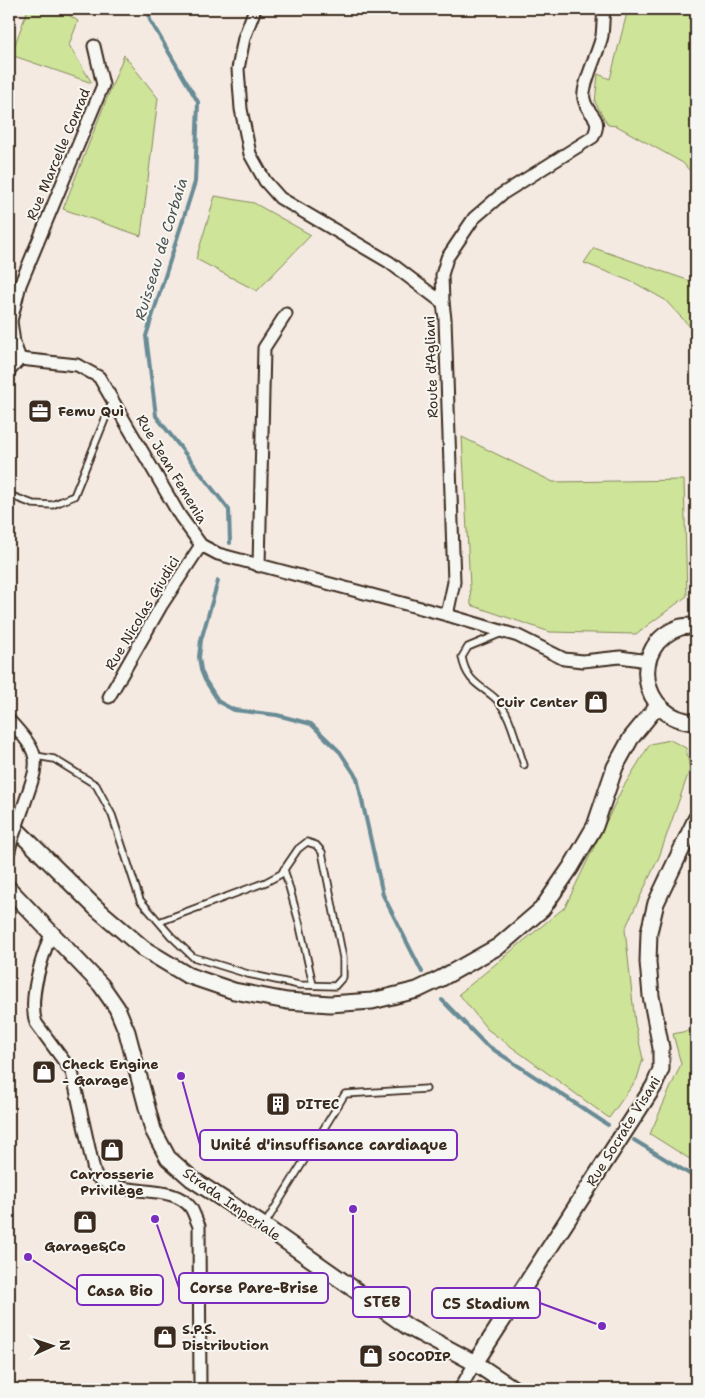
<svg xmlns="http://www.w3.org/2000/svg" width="705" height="1398" font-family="'Shantell Sans',sans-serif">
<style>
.green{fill:#cee499;stroke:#84875c}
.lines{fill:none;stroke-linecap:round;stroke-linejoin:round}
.stream{stroke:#678b95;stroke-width:4}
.lane-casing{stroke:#3b2a1e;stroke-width:9}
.street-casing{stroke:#3b2a1e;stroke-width:15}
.secondary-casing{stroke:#3b2a1e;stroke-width:19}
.lane{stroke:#f6f6f2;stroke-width:5.5}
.street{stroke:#f6f6f2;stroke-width:11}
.secondary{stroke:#f6f6f2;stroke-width:15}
.street-bridge-casing{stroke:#3b2a1e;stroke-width:15;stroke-linecap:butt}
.street-bridge{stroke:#f6f6f2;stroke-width:11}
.labels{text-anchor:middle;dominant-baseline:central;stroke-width:4;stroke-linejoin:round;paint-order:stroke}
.street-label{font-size:14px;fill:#3b2a1e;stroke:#f6f6f2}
.poi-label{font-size:14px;font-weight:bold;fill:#3b2a1e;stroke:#f6f6f2;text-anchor:start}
.water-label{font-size:15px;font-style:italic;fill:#4d5250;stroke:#f6f6f2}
.leader{fill:none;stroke:#7b2cbf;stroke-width:2}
.callout-dot{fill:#7b2cbf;stroke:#f6f6f2;stroke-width:2}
.callout{fill:#f6f6f2;stroke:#7b2cbf;stroke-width:2}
.callout-label{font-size:15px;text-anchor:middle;font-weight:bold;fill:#3b2a1e}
</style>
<rect width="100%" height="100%" fill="#f5eae2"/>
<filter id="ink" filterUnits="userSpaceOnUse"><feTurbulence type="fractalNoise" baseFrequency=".02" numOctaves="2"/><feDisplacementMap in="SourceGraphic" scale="10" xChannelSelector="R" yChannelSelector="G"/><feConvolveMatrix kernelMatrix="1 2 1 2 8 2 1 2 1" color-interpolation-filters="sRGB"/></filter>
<g filter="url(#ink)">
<g class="green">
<polygon points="28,9 59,9 78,21 69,45 92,83 11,55"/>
<polygon points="628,9 696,9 696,178 683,163 617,126 608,125 595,102 598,74 610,79"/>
<polygon points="124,55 158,98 141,236 63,209"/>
<polygon points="215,196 254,203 311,235 257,291 196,259"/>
<polygon points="594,248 696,283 696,333 665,300 635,283 584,263"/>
<polygon points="462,437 553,482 684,480 687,596 636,634 550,632 471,605"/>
<polygon points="670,740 686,748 690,769 659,857 625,929 635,1023 643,1059 637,1079 609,1118 487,1029 459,994 565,907 622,789 650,744"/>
<polygon points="696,1029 696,1163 650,1134 681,1064 673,1034"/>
</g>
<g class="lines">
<g class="stream">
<polyline points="148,9 150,20 198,102 195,182 146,336 156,416 229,510 230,543"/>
<polyline points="218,581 201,640 199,657 201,670 205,680 219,702 234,710 277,715 311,724 340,752 357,778 383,895 422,972"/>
<polyline points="442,1000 485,1044 608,1125"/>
<polyline points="634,1140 696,1178"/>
<polyline points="688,1389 696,1369"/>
</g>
<g class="lane-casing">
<g id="lane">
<polyline points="9,495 33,504 52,505 74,496 112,402"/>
<path d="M502 633 468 647 462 657C468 691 493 686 506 713 514 729 518 748 524 765"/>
<polyline points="36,756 54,759 96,785 112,815 140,900 171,936 193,957 248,974 299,985 335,986 343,977 343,958 322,852 316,845 307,842 298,849 281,874 266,882 159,922"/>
<polyline points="284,869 299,922 313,985"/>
<polyline points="265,1224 345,1094 426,1089"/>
</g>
</g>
<g class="street-casing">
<g id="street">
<polyline points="255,9 244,38 238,69 241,109 250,154 265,181 280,198 389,262 443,303 445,319 454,582 447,615"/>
<path d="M443 303 442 275 447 258 474 218 502 194 593 137C604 116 587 116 584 99 581 87 599 51 602 36 603 27 603 18 604 9"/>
<polyline points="20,359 77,365 99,377 180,516 201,545 218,554 447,615 518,636 564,659 583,661 620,657 648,661"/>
<polyline points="20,359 14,343 11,321 20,285 103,85 94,46"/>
<polyline points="9,371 20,359"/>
<polyline points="259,566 264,348 286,314"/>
<polyline points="109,697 161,606 201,545"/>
<path d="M9 720C44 758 39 760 23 808"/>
<polyline points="9,851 12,839"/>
<path d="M51 934C42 957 28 999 36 1023L72 1072 95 1175C120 1200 172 1181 191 1208 194 1213 196 1220 199 1226L200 1389"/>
<polyline points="460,1389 475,1363"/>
</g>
</g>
<g class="secondary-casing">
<g id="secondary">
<path d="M696 626C691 626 686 626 681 627 628 644 639 720 696 722"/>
<polyline points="9,822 95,907 144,949 187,975 234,991 287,1001 330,1004 372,1001 417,990 440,979 499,946 542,909 571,867 595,826 615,767 631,738 658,705"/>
<polyline points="9,889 101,985 117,1008 127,1032 153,1130 168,1158 192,1179 264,1226 408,1327 475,1363 514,1389"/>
<polyline points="475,1363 654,1086 661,1069 661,1048 651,996 648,962 649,932 656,903 696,819"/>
</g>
</g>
<use href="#lane" class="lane"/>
<use href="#street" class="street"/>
<use href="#secondary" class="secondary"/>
<g class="street-bridge-casing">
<polyline id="street-bridge" points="12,839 23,808"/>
</g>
<use href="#street-bridge" class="street-bridge"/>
</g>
</g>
<defs>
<g id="office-square" transform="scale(1.25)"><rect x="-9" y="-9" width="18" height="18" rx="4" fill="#3b2a1e" stroke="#f6f6f2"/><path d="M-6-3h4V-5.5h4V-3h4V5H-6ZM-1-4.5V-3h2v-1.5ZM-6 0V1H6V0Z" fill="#fff"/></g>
<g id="shop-square" transform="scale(1.25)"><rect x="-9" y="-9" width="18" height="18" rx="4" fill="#3b2a1e" stroke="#f6f6f2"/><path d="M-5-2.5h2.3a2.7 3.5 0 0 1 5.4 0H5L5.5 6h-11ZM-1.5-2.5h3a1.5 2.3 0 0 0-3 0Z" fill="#fff"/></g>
<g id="building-square" transform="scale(1.25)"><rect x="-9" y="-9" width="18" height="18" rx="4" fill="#3b2a1e" stroke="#f6f6f2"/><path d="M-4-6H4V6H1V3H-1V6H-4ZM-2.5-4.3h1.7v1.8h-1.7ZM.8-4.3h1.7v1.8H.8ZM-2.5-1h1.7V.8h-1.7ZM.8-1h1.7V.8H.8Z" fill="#fff"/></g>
</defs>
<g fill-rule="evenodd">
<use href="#office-square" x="40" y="411"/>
<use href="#shop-square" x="596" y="702"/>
<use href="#shop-square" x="44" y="1072"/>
<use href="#building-square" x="278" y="1104"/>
<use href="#shop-square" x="112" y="1150"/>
<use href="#shop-square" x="85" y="1222"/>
<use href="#shop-square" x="165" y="1337"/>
<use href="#shop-square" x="371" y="1356"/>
</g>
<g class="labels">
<g class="street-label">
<text transform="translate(58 154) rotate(-67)">Rue Marcelle Conrad</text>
<text transform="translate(431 367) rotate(-92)">Route d'Agliani</text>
<text transform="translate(172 469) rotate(59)">Rue Jean Femenia</text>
<text transform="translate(142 613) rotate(-59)">Rue Nicolas Giudici</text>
<text transform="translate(623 1131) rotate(-58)">Rue Socrate Visani</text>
<text transform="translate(232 1204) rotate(35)">Strada Imperiale</text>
</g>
<g class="poi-label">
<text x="58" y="411">Femu Quì</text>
<text x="578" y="702" text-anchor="end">Cuir Center</text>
<text x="62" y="1064">Check Engine<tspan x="62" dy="16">- Garage</tspan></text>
<text x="296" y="1104">DITEC</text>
<text x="112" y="1174" text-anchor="middle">Carrosserie<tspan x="112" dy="16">Privilège</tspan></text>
<text x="85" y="1246" text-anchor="middle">Garage&amp;Co</text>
<text x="182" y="1329">S.P.S.<tspan x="182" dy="16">Distribution</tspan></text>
<text x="388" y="1356">SOCODIP</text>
</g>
<g class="water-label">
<text transform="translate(161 249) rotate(-73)">Ruisseau de Corbaia</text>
</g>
</g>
<path class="leader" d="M181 1076L200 1145M155 1219L179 1288M28 1257L77 1290M353 1209L353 1302M602 1326L540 1303"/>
<g class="callout-dot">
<circle cx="181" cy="1076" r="5"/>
<circle cx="155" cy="1219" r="5"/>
<circle cx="28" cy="1257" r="5"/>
<circle cx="353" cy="1209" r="5"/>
<circle cx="602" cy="1326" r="5"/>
</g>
<g class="callout">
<rect x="200" y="1130" width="257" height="30" rx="5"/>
<rect x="179" y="1273" width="149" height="30" rx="5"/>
<rect x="77" y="1275" width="86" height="30" rx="5"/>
<rect x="353" y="1287" width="57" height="30" rx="5"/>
<rect x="432" y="1288" width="108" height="30" rx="5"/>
</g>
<g class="callout-label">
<text x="329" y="1150">Unité d'insuffisance cardiaque</text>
<text x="254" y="1293">Corse Pare-Brise</text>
<text x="120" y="1296">Casa Bio</text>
<text x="382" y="1307">STEB</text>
<text x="486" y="1309">C5 Stadium</text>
</g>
<rect width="705" height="1398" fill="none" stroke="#f6f6f2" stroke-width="30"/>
<rect x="15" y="15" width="675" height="1368" fill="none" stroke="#3b2a1e" stroke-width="2" filter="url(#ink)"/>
<g transform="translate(52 1346) rotate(87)" stroke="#f6f6f2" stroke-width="4" paint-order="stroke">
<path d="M0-4L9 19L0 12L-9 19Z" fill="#3b2a1e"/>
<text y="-8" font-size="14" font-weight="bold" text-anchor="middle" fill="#3b2a1e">N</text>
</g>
</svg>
